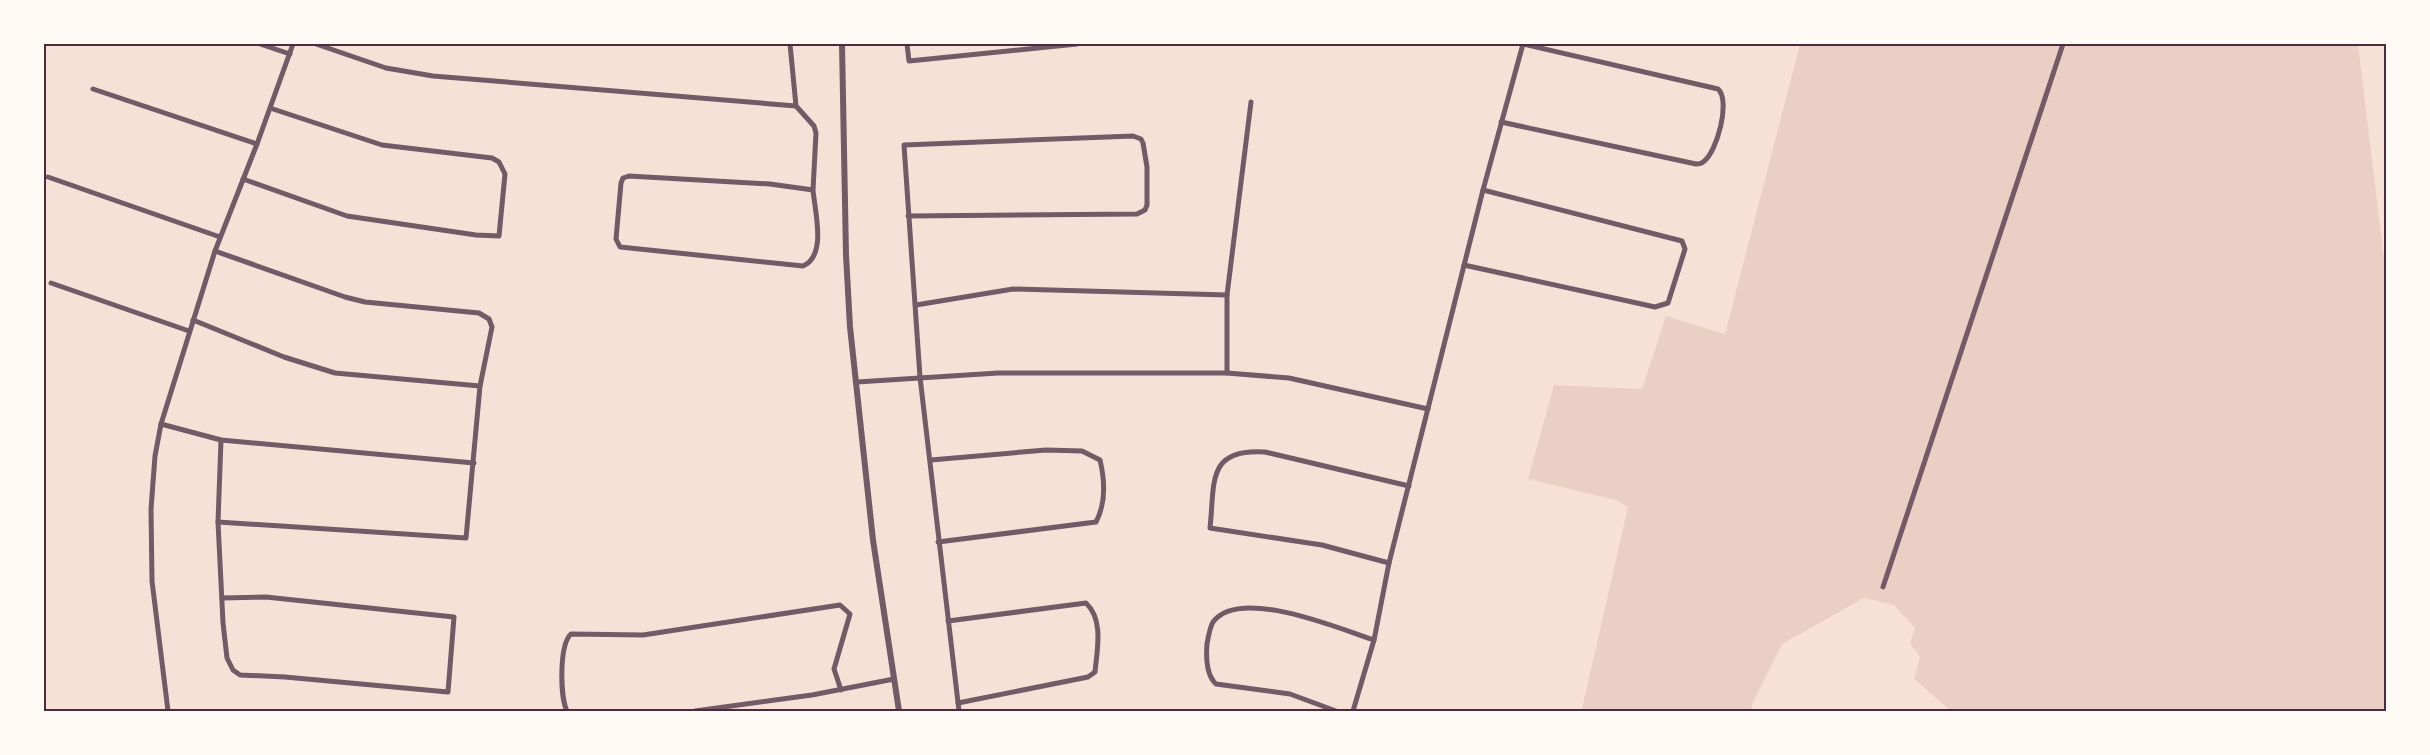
<svg xmlns="http://www.w3.org/2000/svg" width="2430" height="755" font-family="'IBM Plex Sans',sans-serif">
<style>
.green{fill:#ebcfc5}
.lines{fill:none;stroke-linecap:round;stroke-linejoin:round}
.minor{stroke:#755966;stroke-width:5}
.tertiary{stroke:#755966;stroke-width:6}
.neatline{fill:none;stroke:#4a2c40;stroke-width:2}
</style>
<rect width="100%" height="100%" fill="#f7e1d7"/>
<polygon class="green" points="1800,44 2358,44 2386,275 2386,711 1951,711 1914,679 1920,657 1910,643 1915,628 1894,605 1864,598 1782,644 1751,706 1755,711 1577,711 1582,709 1628,507 1616,500 1528,479 1554,385 1642,389 1666,316 1725,334"/>
<g class="lines">
<g class="minor">
<polyline points="260,44 290,54"/>
<polyline points="316,44 386,68 433,76 796,106 790,44"/>
<polyline points="907,44 909,61 1077,44"/>
<polyline points="93,89 257,144"/>
<path d="M796 106 814 126 816 133 813 190 770 184 629 176 623 178 621 183 616 239 620 247 803 266C827 256 815 212 813 190"/>
<path d="M1501 122 1696 164C1698 164 1701 164 1703 162 1717 153 1731 100 1718 89L1523 44"/>
<polyline points="48,177 220,237"/>
<polyline points="243,179 347,216 476,235 499,236 505,174 499,162 492,158 382,145 270,108"/>
<polyline points="908,216 1137,214 1145,210 1147,205 1147,167 1143,143 1141,139 1133,136 904,145 920,377 959,711"/>
<polyline points="215,251 345,297 365,302 479,313 489,319 492,327 480,386 466,538 218,522"/>
<polyline points="1464,265 1655,307 1668,303 1685,249 1682,241 1483,190"/>
<polyline points="51,283 189,331"/>
<polyline points="1227,295 1227,373"/>
<polyline points="916,305 1013,289 1227,295 1251,102"/>
<polyline points="193,320 284,357 335,373 480,386"/>
<polyline points="857,382 998,373 1227,373 1289,378 1428,409"/>
<polyline points="161,424 221,440 474,463"/>
<polyline points="221,440 218,522 223,623 227,658 233,670 240,675 285,677 448,692 454,617 266,597 222,598"/>
<path d="M931 460 1046 450 1082 451 1100 460C1105 481 1106 503 1096 522L938 542"/>
<path d="M1389 563 1322 545 1210 528C1215 483 1206 448 1265 452L1409 486"/>
<polyline points="1883,587 2063,44"/>
<path d="M948 621 1086 603C1104 620 1097 650 1095 672L1088 677 958 703"/>
<polyline points="168,711 152,581 151,509 155,456 161,424 215,251 257,144 293,44"/>
<path d="M567 711C560 697 559 645 571 634L643 635 840 605 850 614 834 669 841 690"/>
<polyline points="695,711 812,695 894,679"/>
<path d="M1336 711 1290 694 1216 684C1206 675 1206 657 1207 644 1208 638 1210 627 1213 622 1239 586 1340 629 1374 640"/>
<polyline points="1353,711 1374,640 1389,563 1483,190 1523,44"/>
</g>
<polyline class="tertiary" points="842,44 846,255 850,327 873,540 899,711"/>
</g>
<rect width="2430" height="755" fill="none" stroke="#fffaf5" stroke-width="90"/>
<rect x="45" y="45" width="2340" height="665" class="neatline"/>
</svg>
